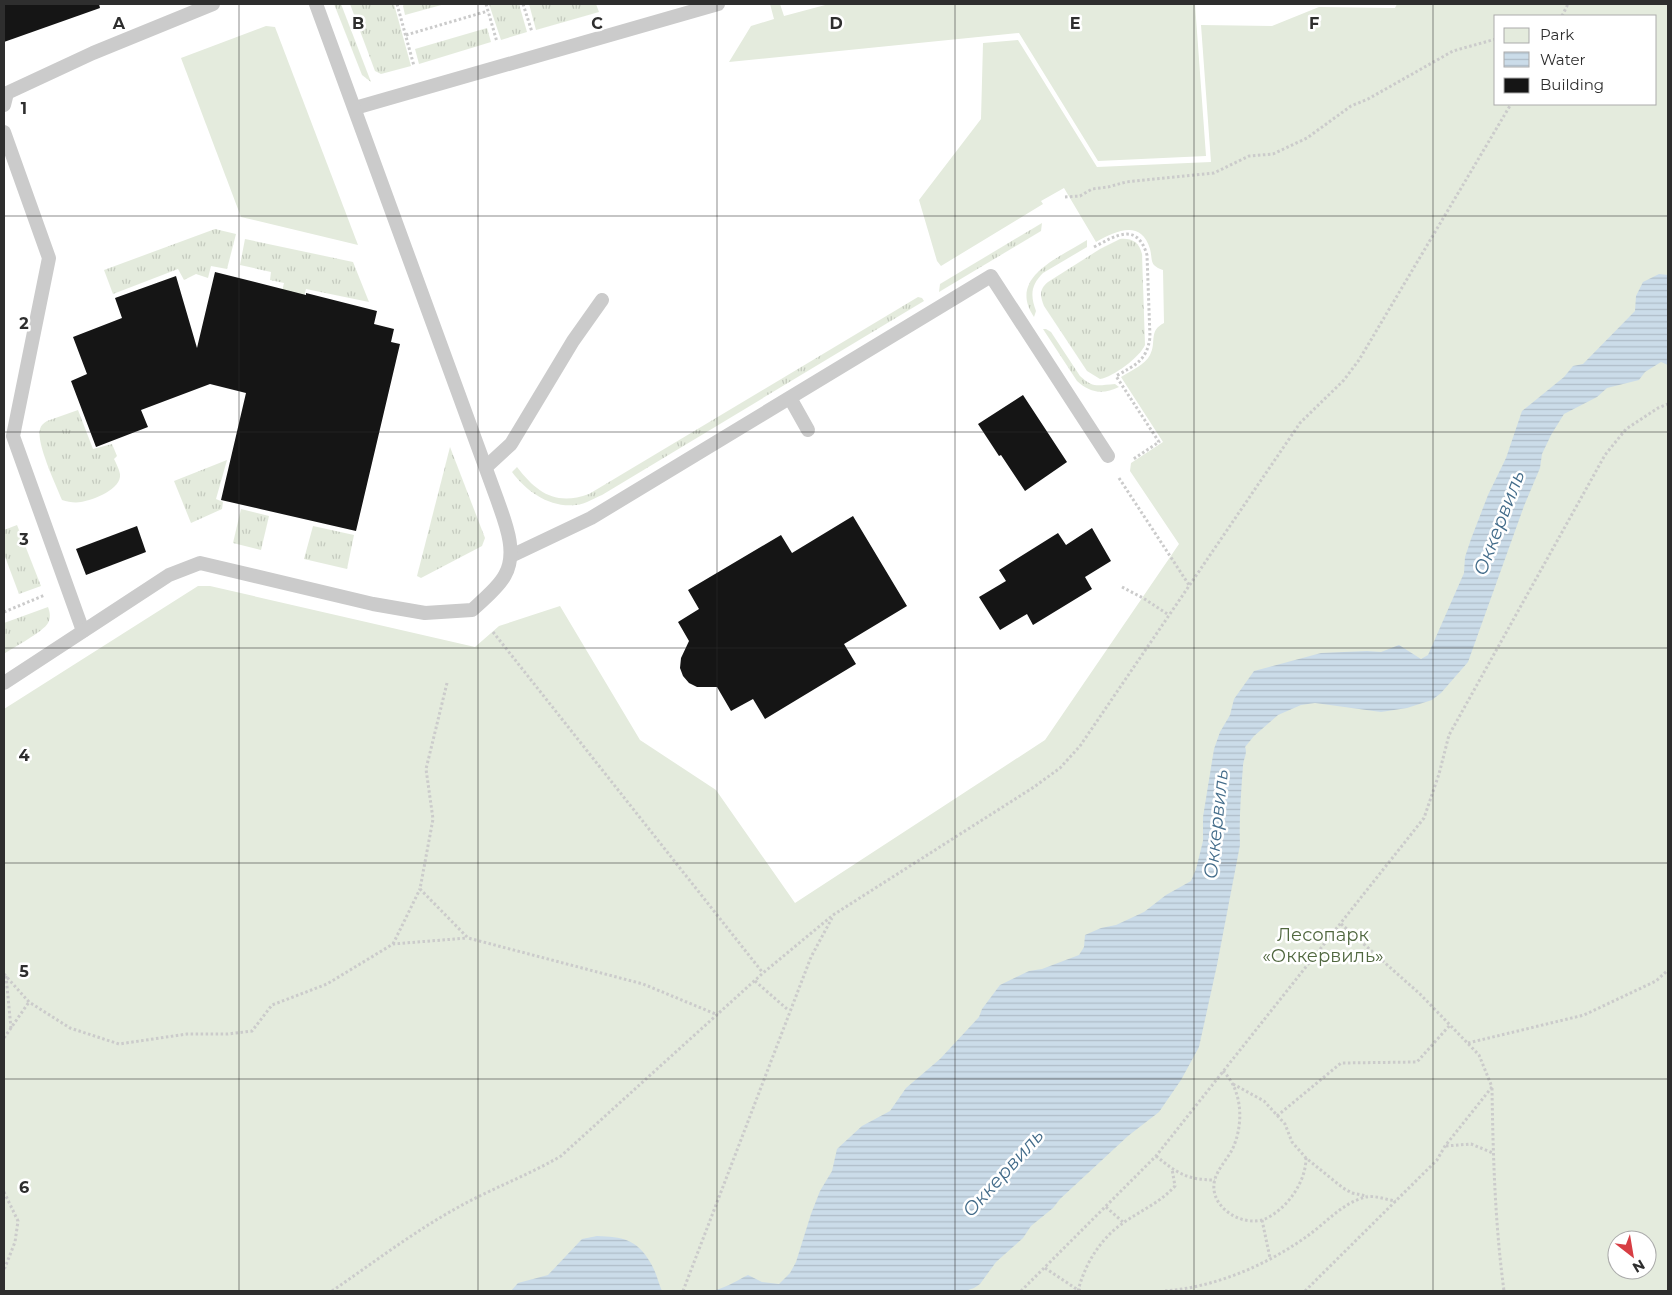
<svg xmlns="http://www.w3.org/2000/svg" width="1672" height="1295" font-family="Montserrat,sans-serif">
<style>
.grass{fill:url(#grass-tufts)}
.park{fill:#e4ebdd;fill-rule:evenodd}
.water{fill:url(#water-rules)}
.building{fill:#151515}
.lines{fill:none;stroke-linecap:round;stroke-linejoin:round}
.path{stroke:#cbcbcb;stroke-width:3;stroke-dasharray:2.5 2.5;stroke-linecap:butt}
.service{stroke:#cbcbcb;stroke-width:14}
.grid{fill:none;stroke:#2e2e2e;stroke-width:1;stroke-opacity:0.55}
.labels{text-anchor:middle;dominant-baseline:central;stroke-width:5;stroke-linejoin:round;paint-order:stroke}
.park-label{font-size:18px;fill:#50673f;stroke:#fff}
.water-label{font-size:19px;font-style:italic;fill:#436c8a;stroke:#fff}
.grid-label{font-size:16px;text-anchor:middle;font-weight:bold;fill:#2e2e2e;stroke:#fff;stroke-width:5;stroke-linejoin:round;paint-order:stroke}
</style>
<defs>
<pattern id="grass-tufts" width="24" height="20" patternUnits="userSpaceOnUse" patternTransform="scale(1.25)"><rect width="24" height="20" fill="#e4ebdd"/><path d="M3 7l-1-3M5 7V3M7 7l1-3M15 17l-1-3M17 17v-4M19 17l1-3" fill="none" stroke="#c4cabe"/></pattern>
<pattern id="water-rules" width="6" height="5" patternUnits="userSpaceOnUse" patternTransform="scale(1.25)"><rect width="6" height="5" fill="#cbdce9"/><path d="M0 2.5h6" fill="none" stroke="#afbdc8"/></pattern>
</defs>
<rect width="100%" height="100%" fill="#fff"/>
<g class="grass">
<polygon points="334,4 341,4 371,82 362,75"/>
<polygon points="350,4 394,4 411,66 381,74 375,71"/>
<polygon points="404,4 445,4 405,15 403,6"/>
<polygon points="489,4 519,4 527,32 501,40"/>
<polygon points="529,4 596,4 599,12 536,30"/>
<polygon points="487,28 491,42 419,64 415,49"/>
<polygon points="1042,223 1041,231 939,292 940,284"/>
<polygon points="215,229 236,234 227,269 211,266 208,278 196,274 184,280 178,269 113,294 104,270"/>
<polygon points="245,239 353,262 369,302 306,289 303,301 281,296 284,283 270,280 271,272 240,265"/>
<path d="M1120 239C1132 238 1139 242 1142 254L1145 345C1140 357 1113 377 1100 379L1087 371 1044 306C1040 296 1039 289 1048 282L1100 249Z"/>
<path d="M1087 240V247L1043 273C1031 285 1030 295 1036 311L1034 317C1007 277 1059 258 1087 240Z"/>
<path d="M918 297 922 298 924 301 602 495C594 498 586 504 576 505 550 508 527 492 512 472L517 467C537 493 556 506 589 494Z"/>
<path d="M1043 329H1046L1051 332 1080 376C1094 389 1098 385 1115 384L1119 387C1103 395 1090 393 1077 381Z"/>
<path d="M78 410 93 449 112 444 117 456 114 459C116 463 119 469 120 474 122 489 93 500 81 502 75 503 68 502 62 500 56 485 36 443 40 429 41 425 44 423 47 421Z"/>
<polygon points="450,447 485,538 482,546 421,578 417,576"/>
<polygon points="227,460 216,499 223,502 222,509 191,523 174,481"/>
<polygon points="241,509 269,516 261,550 233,543"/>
<polygon points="17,525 41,586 19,594 4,554 4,530"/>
<polygon points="313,526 354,535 347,569 304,559"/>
<path d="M48 607C50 612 51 618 48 623 43 632 14 647 4 654V623Z"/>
</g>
<g class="park">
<polygon points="770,4 780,4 784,16 829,4 1195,4 1206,156 1098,161 1019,33 729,62 751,26 774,19"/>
<path d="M1397 4H1668V1291H4V709L198 586H210L475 647 499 626 560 606 640 740 716 790 795 903 1045 740 1179 544 1130 471 1131 463 1163 442 1121 377C1130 371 1145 365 1150 355 1157 342 1148 331 1164 323L1163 270C1149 265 1153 261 1150 249 1141 219 1116 231 1096 242L1064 188 1041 201 1043 204 941 266 937 261 919 200 981 119 983 43 1018 40 1097 167 1211 162 1201 25 1272 26 1319 7 1395 8ZM1496 16H1656V104H1496ZM1617 1240H1647V1270H1617Z"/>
<polygon points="266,26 275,27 358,245 241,217 181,58"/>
</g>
<g class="water">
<path d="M1659 274 1668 275V365L1661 362 1645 372 1639 380 1607 388 1597 397 1564 414 1551 435 1542 454 1540 468 1524 506 1468 662 1441 693 1432 700 1407 708 1381 712 1315 703 1301 705 1278 715 1254 736 1245 747C1248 754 1243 759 1243 766 1241 792 1239 819 1240 845L1217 965 1199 1047 1181 1080 1159 1112 1128 1136 1060 1199 1053 1208 1031 1226 1023 1238 996 1262 980 1284 974 1288 965 1291H710C722 1290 736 1281 748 1275L762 1282 779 1284 790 1273 796 1262 811 1214 820 1191 832 1171 837 1149 862 1126 890 1111 906 1088 940 1059 979 1017 982 1009 1000 985 1029 971 1042 969 1079 955 1084 947 1085 935 1101 928 1116 925 1144 912 1166 895 1191 881 1196 869 1203 841V817L1214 749 1220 732 1230 715 1234 699 1254 671 1321 653 1367 651 1381 652 1399 645 1421 659 1428 655 1464 573 1465 557 1471 539 1488 495 1506 458 1522 411 1564 377 1573 366 1583 364 1635 311 1636 296 1643 282Z"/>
<path d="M597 1236C622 1237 637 1239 650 1262 656 1271 658 1282 662 1291H511L518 1283 548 1275 582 1239Z"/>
</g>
<g class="building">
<polygon points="4,4 99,4 100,8 4,42"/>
<polygon points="215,272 306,295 306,293 377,311 374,324 394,329 391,342 400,344 356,531 221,500 246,393 210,384 141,410 148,427 96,447 71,381 87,374 73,337 122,318 115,298 176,276 197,348"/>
<polygon points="1023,395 1067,462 1025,491 1001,455 999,456 978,424"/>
<polygon points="853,516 907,606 844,644 856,664 765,719 753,699 731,711 717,687 697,687 689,683 683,676 680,668 681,658 689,641 678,622 699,609 688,590 781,535 792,553"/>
<polygon points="137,526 146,552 86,575 76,549"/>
<polygon points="1092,528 1111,561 1085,577 1092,589 1033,625 1027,614 1000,630 979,597 1006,581 999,570 1058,533 1066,545"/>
</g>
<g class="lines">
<g class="path">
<polyline points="397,4 414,66"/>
<polyline points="486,4 497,42"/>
<polyline points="523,4 532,32"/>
<polyline points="1562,16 1568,4"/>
<polyline points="406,35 488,11"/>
<polyline points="1065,197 1080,196 1092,189 1108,187 1126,182 1214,173 1249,156 1273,154 1307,138 1351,106 1368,99 1453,51 1496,39"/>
<path d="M1094 247C1117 235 1137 222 1147 255L1150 337C1147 361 1135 365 1116 376L1159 442 1132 460"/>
<polyline points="1119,478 1189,585"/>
<polyline points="1122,587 1143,598 1169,615"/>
<polyline points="4,612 45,595"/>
<polyline points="493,632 763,973"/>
<polyline points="447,683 426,769 433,819 420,889 468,938 643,984 718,1015"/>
<polyline points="393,944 420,889"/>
<polyline points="4,974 29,1002 70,1028 119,1044 187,1034 228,1034 252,1031 272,1005 327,984 393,944 467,938"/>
<polyline points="6,976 11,1028"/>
<polyline points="755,981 787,1009"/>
<polyline points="4,1038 29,1002"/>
<polyline points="1468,1043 1584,1015 1656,981 1668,970"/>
<path d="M1223 1071C1243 1091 1244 1125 1232 1150 1227 1159 1218 1169 1215 1179 1207 1206 1242 1228 1265 1219 1287 1209 1306 1182 1306 1158"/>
<polyline points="1233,1084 1264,1101 1285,1124 1292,1142 1306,1158 1343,1188 1352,1193 1367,1196"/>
<path d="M1492 1088C1493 1156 1495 1224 1504 1291"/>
<polyline points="1277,1116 1341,1063 1417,1062 1450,1025"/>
<polyline points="1446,1146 1471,1144 1493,1153"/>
<path d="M1156 1156C1177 1173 1187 1180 1215 1180"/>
<polyline points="4,1192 18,1221 15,1242 4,1270"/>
<polyline points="1106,1207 1124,1223"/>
<polyline points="1262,1220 1270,1258"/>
<polyline points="1045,1268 1078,1290 1083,1291"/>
<path d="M332 1291C373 1263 412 1233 455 1209 490 1189 527 1176 561 1156L763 973 833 915 1034 787 1060 768 1080 746 1300 423 1344 380 1359 360 1511 104"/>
<polyline points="683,1291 811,957 832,918"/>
<polyline points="1021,1291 1156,1156 1424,818 1439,774 1449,735 1605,455 1626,429 1658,408 1668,404"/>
<path d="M1078 1291C1084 1267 1098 1242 1119 1226 1137 1212 1159 1204 1175 1186L1172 1169"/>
<path d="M1165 1291C1215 1287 1265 1266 1306 1237 1325 1224 1343 1202 1366 1197 1375 1195 1387 1200 1396 1201"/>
<polyline points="1305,1291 1437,1160 1445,1146 1492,1087 1479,1055 1420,994 1340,923"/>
</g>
<g class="service">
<polyline points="4,105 7,93 93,53 213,4"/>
<polyline points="355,108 718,4"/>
<polyline points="4,132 49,258 13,436 83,631"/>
<polyline points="790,398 808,430"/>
<polyline points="486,467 511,444 573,341 602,300"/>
<polyline points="511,556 591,518 991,276 1108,456"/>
<path d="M4 683 169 575 200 563 373 604 425 613 472 610C482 601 499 587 505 575 518 552 505 522 497 499L316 4"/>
</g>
</g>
<path class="grid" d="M239 4V1291M478 4V1291M717 4V1291M955 4V1291M1194 4V1291M1433 4V1291M4 216H1668M4 432H1668M4 648H1668M4 863H1668M4 1079H1668"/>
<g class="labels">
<g class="park-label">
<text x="1323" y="935">Лесопарк<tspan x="1323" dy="21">«Оккервиль»</tspan></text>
</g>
<g class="water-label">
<text transform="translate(1499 523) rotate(-69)">Оккервиль</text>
<text transform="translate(1216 824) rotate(-84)">Оккервиль</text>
<text transform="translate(1003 1173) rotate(-48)">Оккервиль</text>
</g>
</g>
<g class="grid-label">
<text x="119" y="29">A</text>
<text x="358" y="29">B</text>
<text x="597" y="29">C</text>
<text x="836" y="29">D</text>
<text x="1075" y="29">E</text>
<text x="1314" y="29">F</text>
<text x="24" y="114">1</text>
<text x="24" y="329">2</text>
<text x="24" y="545">3</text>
<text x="24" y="761">4</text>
<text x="24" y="977">5</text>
<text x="24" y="1193">6</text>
</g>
<rect width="1672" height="1295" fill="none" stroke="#2e2e2e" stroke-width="10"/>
<rect x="1494" y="15" width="162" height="90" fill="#ffffff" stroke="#ababab"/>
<rect x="1504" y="28" width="25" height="15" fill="#e4ebdd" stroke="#ababab"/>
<text x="1540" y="40" font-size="15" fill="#2e2e2e">Park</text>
<rect x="1504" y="52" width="25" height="15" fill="url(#water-rules)" stroke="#ababab"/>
<text x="1540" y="65" font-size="15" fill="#2e2e2e">Water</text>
<rect x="1504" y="78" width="25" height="15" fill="#151515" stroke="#ababab"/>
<text x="1540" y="90" font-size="15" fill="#2e2e2e">Building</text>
<g transform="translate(1632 1255) rotate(149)"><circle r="24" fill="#ffffff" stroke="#ababab"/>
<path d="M0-4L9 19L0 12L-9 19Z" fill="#d73e44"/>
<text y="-8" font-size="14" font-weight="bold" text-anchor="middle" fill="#2e2e2e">N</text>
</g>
</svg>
